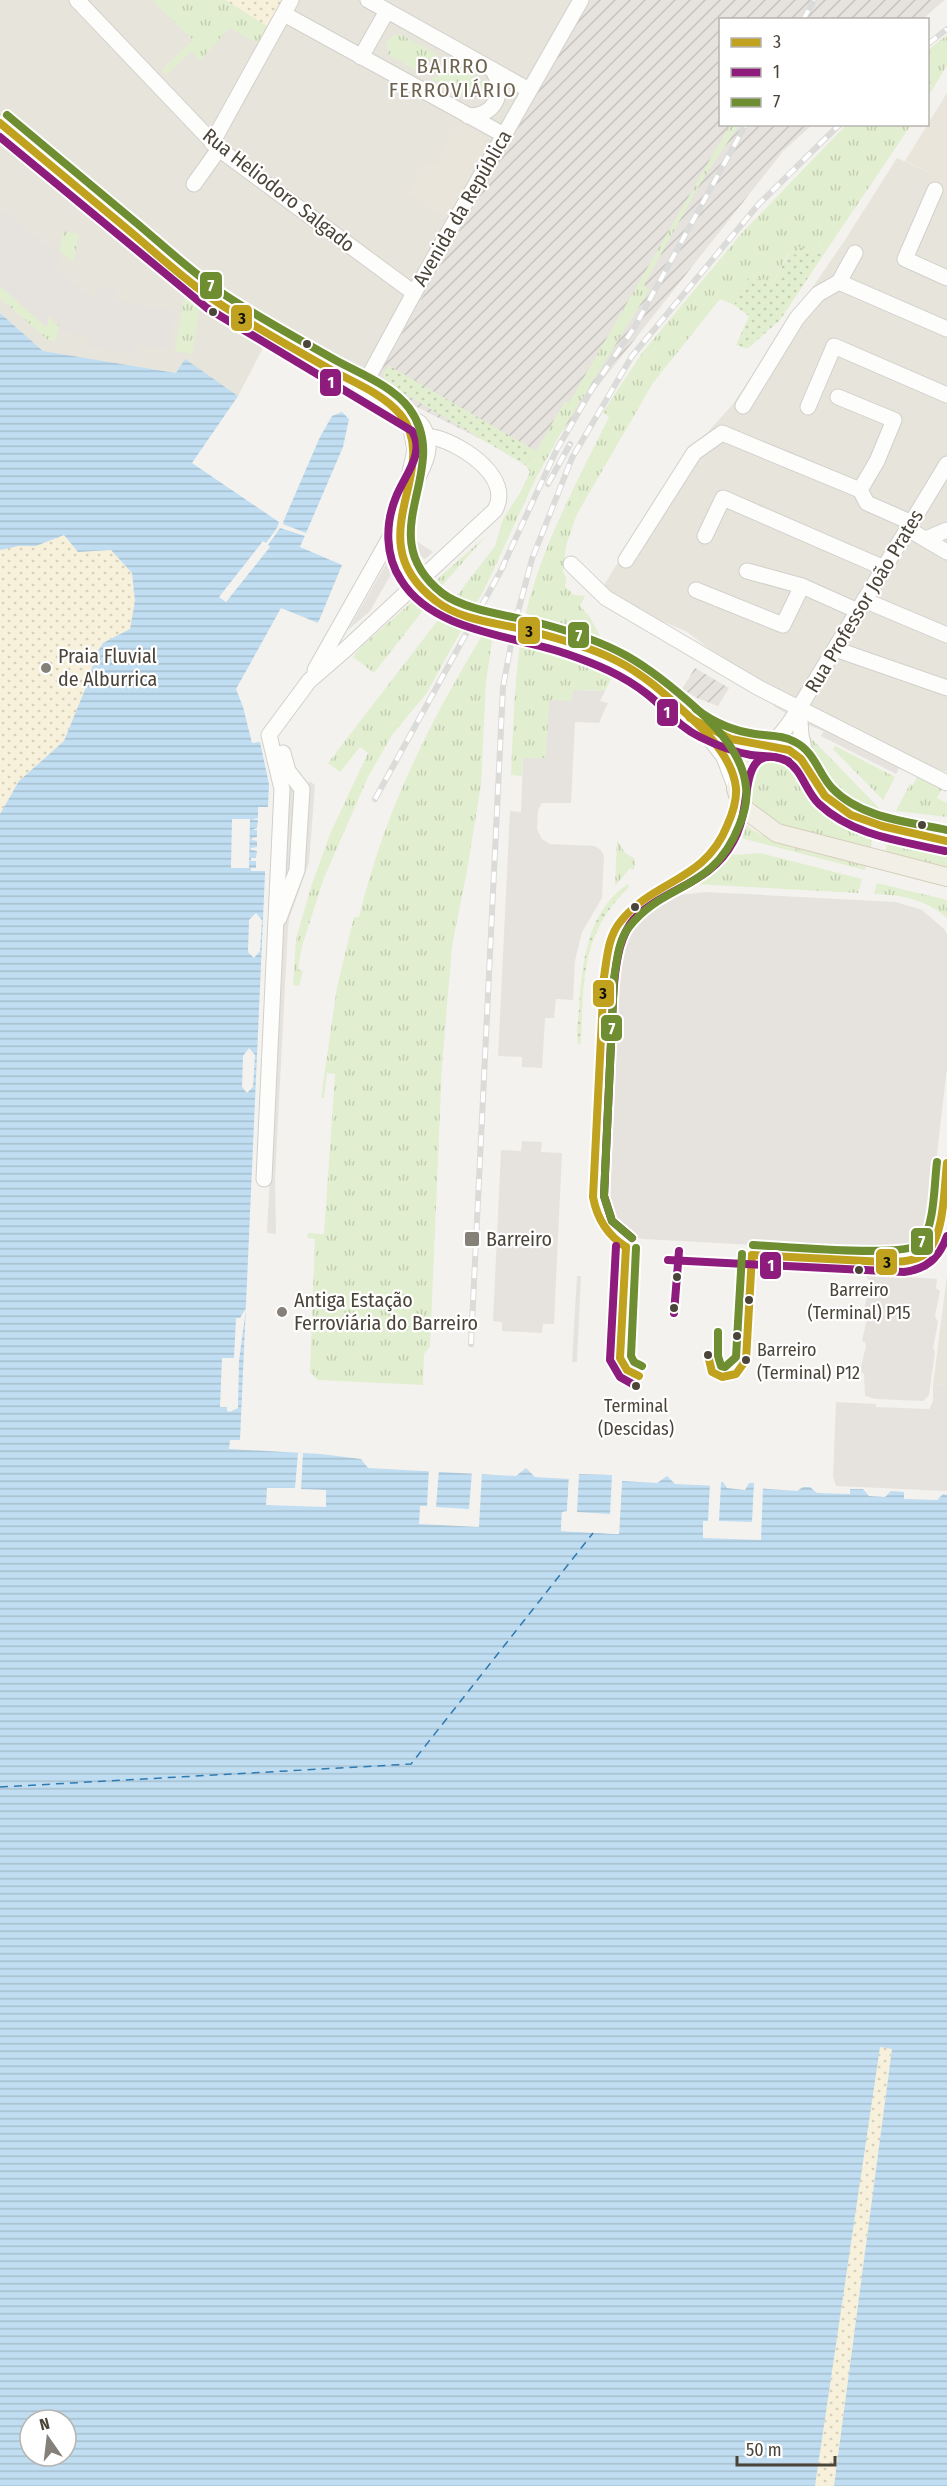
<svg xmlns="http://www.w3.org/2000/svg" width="947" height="2486" font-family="'Fira Sans Condensed',sans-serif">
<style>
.residential{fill:#e7e4dc}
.industrial{fill:url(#industrial-furrows)}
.education{fill:#eae5da}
.grass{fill:url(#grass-tufts)}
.sand{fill:url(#sand-dots)}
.garden{fill:url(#garden-dots)}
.parking{fill:#e6e3df}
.water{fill:url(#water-rules);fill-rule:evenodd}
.pier{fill:#f4f2ee}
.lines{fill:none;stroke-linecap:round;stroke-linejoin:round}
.ferry{stroke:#2e7ab2;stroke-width:1.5;stroke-dasharray:8 6;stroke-linecap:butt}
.minor-casing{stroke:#d2d0cb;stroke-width:17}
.major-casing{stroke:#d6cebb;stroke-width:20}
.minor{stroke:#fdfdfc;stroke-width:15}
.major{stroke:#f2efe6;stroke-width:18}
.rail-casing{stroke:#dbdbda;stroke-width:6}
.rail{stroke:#fff;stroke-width:4;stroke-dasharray:11;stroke-linecap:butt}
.minor-bridge-casing{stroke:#d2d0cb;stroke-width:17;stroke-linecap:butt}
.minor-bridge{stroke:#fdfdfc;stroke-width:15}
.bus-1-casing{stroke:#fff;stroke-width:12}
.bus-2-casing{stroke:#fff;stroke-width:12}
.bus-3-casing{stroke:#fff;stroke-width:12}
.bus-1{stroke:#c0a21e;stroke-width:8}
.bus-2{stroke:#8e1c7d;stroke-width:8}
.bus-3{stroke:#6e8e31;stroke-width:8}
.bus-dot{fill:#4b4439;stroke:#fff;stroke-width:2}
.poi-dot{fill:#868178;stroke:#fff;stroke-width:2}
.labels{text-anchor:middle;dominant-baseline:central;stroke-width:4.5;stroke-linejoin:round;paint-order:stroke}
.bus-label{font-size:18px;fill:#4b4439;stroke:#fff}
.street-label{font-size:20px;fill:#4b4439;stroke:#fff}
.poi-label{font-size:20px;fill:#4b4439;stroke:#fff;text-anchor:start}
.neighbourhood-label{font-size:21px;letter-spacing:1.5px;fill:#6e6250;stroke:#fff}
.line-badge{stroke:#fff;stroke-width:2}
.badge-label{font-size:16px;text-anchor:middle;font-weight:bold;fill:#fff}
.pale-badge-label{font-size:16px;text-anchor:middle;font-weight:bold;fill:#111}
</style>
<defs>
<pattern id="industrial-furrows" width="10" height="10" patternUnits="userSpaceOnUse" patternTransform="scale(1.5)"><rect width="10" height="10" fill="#e6e2de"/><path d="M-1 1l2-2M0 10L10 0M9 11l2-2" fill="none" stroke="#c7c3bf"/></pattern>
<pattern id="grass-tufts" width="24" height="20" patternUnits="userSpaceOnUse" patternTransform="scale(1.5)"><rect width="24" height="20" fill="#e1eecf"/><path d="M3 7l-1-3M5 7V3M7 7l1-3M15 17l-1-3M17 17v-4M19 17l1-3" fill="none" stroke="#c3cdb2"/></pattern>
<pattern id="sand-dots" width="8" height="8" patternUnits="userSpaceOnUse" patternTransform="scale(1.5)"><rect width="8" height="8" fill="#f7f0da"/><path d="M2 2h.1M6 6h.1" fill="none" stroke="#d5cfbc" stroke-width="1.8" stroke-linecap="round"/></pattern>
<pattern id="garden-dots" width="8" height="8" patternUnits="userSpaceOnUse" patternTransform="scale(1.5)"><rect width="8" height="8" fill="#e1eecf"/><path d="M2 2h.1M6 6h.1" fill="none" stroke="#c3cdb2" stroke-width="1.8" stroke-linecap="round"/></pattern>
<pattern id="water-rules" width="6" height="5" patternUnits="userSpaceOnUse" patternTransform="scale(1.5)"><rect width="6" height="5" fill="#c0ddf1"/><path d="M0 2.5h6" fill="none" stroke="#a6bfcf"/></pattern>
</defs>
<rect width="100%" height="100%" fill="#f4f2ee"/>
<g class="residential">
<polygon points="0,0 601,0 373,385 276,323 238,396 185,360 176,373 43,351 0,313"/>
<polygon points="897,158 933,174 928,187 947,195 947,772 825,732 801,722 775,707 742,673 687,632 630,607 598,595 676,468 732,405 845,240"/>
<polygon points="947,1275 947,1386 933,1385"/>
</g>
<g class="industrial">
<polygon points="590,0 944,0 923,19 720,20 720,124 812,125 784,150 535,466 373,385"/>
<polygon points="695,668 729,688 718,706 697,698 682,689"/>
</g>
<g class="education">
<polygon points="947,93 947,195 928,187 933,174 905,161"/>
<polygon points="459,122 489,139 485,146 487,148 447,219 408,193 428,162 435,165"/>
</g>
<g class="grass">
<polygon points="156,0 225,0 270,28 261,45 229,28 200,61 191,51 166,75 162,70 193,40 154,2"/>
<polygon points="400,34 438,55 426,60 424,66 426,76 388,54 386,42 392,36"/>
<polygon points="947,35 947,65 928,97 928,50"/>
<path d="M444 58 481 80 484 90C473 110 446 87 432 79L445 72Z"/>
<polygon points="730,125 739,125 700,184 644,285 650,289 562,431 535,480 485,588 426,694 392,735 368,777 324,878 302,946 298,969 303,971 299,986 293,985 296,939 312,884 330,834 368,753 360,747 340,772 328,763 495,546 503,519 520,493 530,472 525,465 536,451 565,401 569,403"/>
<path d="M846 125H911L826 251 819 246 814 253 796 256 788 253 773 283 748 278 734 305 720 299 653 383 577 514 566 545 563 572 566 577 565 586 574 595 585 596 580 606 589 616 617 666 605 691 573 690 571 701 546 759 523 758 522 776 511 775C514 717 514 654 530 597 548 534 580 476 609 417L603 412 642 353 741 234Z"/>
<polygon points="63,231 79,234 73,263 60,251"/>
<polygon points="0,286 46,327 49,316 59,325 55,341 48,340 0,298"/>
<polygon points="185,293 200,305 192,354 175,351"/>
<polygon points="486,536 446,581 374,673 353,657 361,647"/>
<path d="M485 631 493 634 486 682 481 784 467 871 452 946 442 1065 430 1347 424 1354 423 1385 318 1380 310 1372 315 1239 307 1238 308 1233 324 1234 335 1074 327 1073 324 1098H321L337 987 354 917H359C384 813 429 722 485 631Z"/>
<path d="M806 733 880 809 878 816C831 799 818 782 806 733Z"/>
<polygon points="835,746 895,777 883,800 833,749"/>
<path d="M776 758C799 763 803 786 817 801 833 817 853 826 874 831L870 850C839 842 737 825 748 778 751 765 764 760 776 758Z"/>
<polygon points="917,777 942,789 937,798 947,803 947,817 896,811 910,784 913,785"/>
<path d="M739 819C773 850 823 854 866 865L865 870 733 836Z"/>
<polygon points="889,835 947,849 947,869 885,854"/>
<polygon points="617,840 625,853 635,859 634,870 630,868 615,886"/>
<polygon points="726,850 735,855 760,853 862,879 858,893 694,884"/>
<path d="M877 883 947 900V918C925 899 902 895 874 894Z"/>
</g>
<g class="sand">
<polygon points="225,0 286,0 270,28"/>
<polygon points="64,535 78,552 111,550 132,573 135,601 130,629 103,643 96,654 88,682 64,741 19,781 0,814 0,550 19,546 36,546"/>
<polygon points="879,2047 892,2049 834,2486 815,2486"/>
</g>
<g class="garden">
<polygon points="818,246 826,251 780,320 747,349 736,345 749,316 734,305 748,278 752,275 762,282 763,279 773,283 789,253 796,255 799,247 814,253"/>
<polygon points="388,365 536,451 525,465 385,382 383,374"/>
<path d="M628 884 629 887C580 935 584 979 581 1043L578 1045C576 1034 578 1020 579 1008 582 963 587 911 628 884Z"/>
</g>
<g class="parking">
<polygon points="6,211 59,257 57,269 88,295 96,297 98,287 116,290 115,300 175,312 169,350 136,345 134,355 88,347 89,337 69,334 49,317 47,327 0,286 0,218"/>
<polygon points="404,533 433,552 425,559 406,548 370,611 348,630"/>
<polygon points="573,690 605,691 600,701 608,703 599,723 575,722 571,803 542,803 538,810 537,829 542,839 550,844 595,846 601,850 604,856 602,898 582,932 579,944 575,961 573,1000 556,999 554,1018 545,1018 542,1068 522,1067 522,1057 498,1056 510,811 521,812 523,758 546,758 549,700 571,701"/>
<polygon points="826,727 901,765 896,774 821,736"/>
<polygon points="287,774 299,792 294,870 281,893"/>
<polygon points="309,781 315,785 309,863 289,919 288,928 275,1179 276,1234 267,1233 283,924 301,872"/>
<polygon points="707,892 896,902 922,910 944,929 947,934 947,1068 928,1231 923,1240 915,1248 901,1253 643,1239 629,1236 618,1229 613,1219 610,1204 613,1136 608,1123 616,968 620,951 638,920 656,906 679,895"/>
<polygon points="522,1141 542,1142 541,1152 562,1153 554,1324 543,1324 542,1333 502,1331 502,1322 493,1321 501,1150 521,1151"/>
<polygon points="865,1274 937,1279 936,1288 940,1291 935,1316 938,1322 933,1348 935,1352 929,1395 923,1401 876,1399 865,1396 864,1374 860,1371 866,1346 865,1342 862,1341 868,1314 864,1310 870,1282"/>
<polygon points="577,1276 581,1276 577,1362 572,1362"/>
<polygon points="933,1385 947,1386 947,1491 836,1486 833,1477 836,1402 876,1404 876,1407 929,1409 933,1401"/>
</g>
<g class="water">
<path d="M0 313 43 351 176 373 185 359 238 396 192 463 279 522 284 520 320 437 332 416 342 412 349 419 343 447 300 547 342 565 318 623 281 608 236 689 243 707 252 743 260 742 269 784 240 1440H230L229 1449 321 1454 361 1459 368 1468 516 1476 526 1468 535 1477 569 1479 567 1512H562L561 1531 619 1534 622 1481 657 1483 667 1476 675 1484 720 1486 721 1482H723L727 1488 745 1490 749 1483H754V1488L797 1491 803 1487H810L817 1493 850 1494V1489H863L869 1496 885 1497 891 1491 904 1492V1499L937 1500 943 1494 947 1495V2486H834L892 2049 880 2047 815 2486H0V814L19 781 64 741 88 682 96 654 103 643 130 629 135 601 132 573 111 550 78 552 64 535 36 546H19L0 550ZM30 2420H66V2456H30Z"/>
<polygon points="579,1474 612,1475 610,1514 577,1512"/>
</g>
<g class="pier">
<polygon points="284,520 283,524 306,533 305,536 280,528 268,545 270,547 226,602 219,597 263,541 266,543 277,528 279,522"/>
<polygon points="258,807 269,807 267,871 251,871 251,868 256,868 256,861 251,861 251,858 256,858 257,851 251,850 251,848 257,847 257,841 252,840 252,838 257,837 257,830 252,830 257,828 258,820 252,820 258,818"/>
<polygon points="232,819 250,819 249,868 231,868"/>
<polygon points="256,913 262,920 260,951 254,958 248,952 249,920"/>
<polygon points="249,1048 255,1055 253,1087 247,1093 242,1087 243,1056"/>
<polygon points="246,1308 239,1361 238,1408 230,1412 227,1411 227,1407 220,1407 222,1358 234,1358 236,1318 240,1318"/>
<polygon points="298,1453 303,1453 301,1489 326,1490 326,1507 266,1505 267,1488 295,1488"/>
<polygon points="429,1468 439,1469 436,1507 469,1509 472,1471 482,1471 479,1527 419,1524 420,1506 427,1506"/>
<polygon points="569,1476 572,1479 570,1512 565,1515 564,1528 616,1531 619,1481 622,1478 619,1534 561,1531 562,1512 567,1511"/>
<polygon points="718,1482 721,1482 719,1521 752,1522 754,1483 763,1486 761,1540 703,1538 703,1521 708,1521 710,1483"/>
</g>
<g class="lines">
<polyline class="ferry" points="0,1787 411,1764 593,1533"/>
<g class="minor-casing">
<g id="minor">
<polyline points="77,0 219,149 414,293"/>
<polyline points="368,0 529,90"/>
<polyline points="284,14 504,135"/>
<polyline points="361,57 387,11"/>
<path d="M468 116C495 116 506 93 493 70"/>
<path d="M0 123 213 299 420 423C442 450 414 479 404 505"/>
<polyline points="212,143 291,0"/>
<polyline points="194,184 219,149"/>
<polyline points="935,190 905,259 947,278"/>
<polyline points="855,253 839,282 947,329"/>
<polyline points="363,387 414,293 581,0"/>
<polyline points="743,406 797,318 818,294 839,282"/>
<polyline points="808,407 834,346 947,395"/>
<polyline points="406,490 415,450 411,429"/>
<polyline points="860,490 867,503 912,523"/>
<polyline points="908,529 947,552"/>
<polyline points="705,536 723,498 884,568"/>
<polyline points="926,539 947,530"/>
<polyline points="626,560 694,453 722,433 860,490 877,461 894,420 838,397"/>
<polyline points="571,564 606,598 759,688 947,783"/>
<polyline points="747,571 802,586 858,611"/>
<polyline points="696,590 783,625 802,586"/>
<polyline points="864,600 947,635"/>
<polyline points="835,649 947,688"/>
<polyline points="315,670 392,534"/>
<polyline points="799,708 801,735 808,767"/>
<path d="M700 726 755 745C778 746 788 725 799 708L947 464"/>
<polyline points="701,727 724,757 736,789"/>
<polyline points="279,918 297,870 302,789 288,771 283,753"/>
<path d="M264 1179 282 789 269 735 309 681 346 649 495 510C513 478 464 446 437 438 429 436 422 436 414 436"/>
</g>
</g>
<g class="major-casing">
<polyline id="major" points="947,841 849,815 823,795 798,756 785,748 765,745 756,750 741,766 736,789 741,804 747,811 777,833 947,877"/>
</g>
<use href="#minor" class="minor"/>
<use href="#major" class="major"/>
<g class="rail-casing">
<g id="rail">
<polyline points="803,20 814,0"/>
<polyline points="928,44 947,29"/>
<polyline points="548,484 570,444"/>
<polyline points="501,570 557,449 592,389 634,328 746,124"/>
<polyline points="375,799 504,565"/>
<polyline points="471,1344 503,687 515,623 532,559 572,458 632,356 758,205 840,124"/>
</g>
</g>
<use href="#rail" class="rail"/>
<g class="minor-bridge-casing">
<path id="minor-bridge" d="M404 505C385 590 436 606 505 624 538 633 574 642 605 656 640 671 666 696 693 720"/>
</g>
<use href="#minor-bridge" class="minor-bridge"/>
<g class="bus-1-casing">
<g id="bus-1">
<path d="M0 123C44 160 88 196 132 233 159 256 185 280 214 300 252 326 293 348 333 371 355 383 383 394 400 414 445 470 354 539 436 601 461 621 500 623 530 631 559 639 590 647 617 661 645 675 668 697 690 717 710 735 733 760 736 788 737 801 732 815 727 826 705 881 654 880 621 921 608 936 607 958 604 977L593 1197C597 1219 607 1235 626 1247"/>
<polyline points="690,718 731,739 789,750 801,759 825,796 851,815 882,826 947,841"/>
<polyline points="626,1247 620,1358 627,1370 639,1376"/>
<path d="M752 1255 885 1262C897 1262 911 1262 922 1256 945 1243 944 1187 947 1163"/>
<polyline points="708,1355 712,1372 722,1377 736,1374 746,1360 752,1255"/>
</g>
</g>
<g class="bus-2-casing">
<g id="bus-2">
<path d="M0 137 207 308 412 431C426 453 404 476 396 497 385 524 385 556 401 580 433 632 513 635 567 654 596 664 623 675 647 694 665 708 679 727 700 737 716 745 734 752 751 755 763 757 776 755 787 761 802 770 806 792 819 804 853 836 901 841 945 851"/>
<path d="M632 1238 612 1221 604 1196C606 1145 609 1094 611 1042 613 1011 612 978 620 947 623 937 627 927 634 919 664 888 711 884 733 842 740 830 743 817 745 803 749 777 750 745 788 761"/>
<polyline points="616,1246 610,1360 620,1377 636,1386"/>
<path d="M668 1260 904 1272C927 1269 939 1258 947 1236"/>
<polyline points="674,1313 679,1251"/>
</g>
</g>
<g class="bus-3-casing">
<g id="bus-3">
<path d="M7 115C51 152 96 189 140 226 167 249 193 273 222 293 259 318 299 339 337 361 361 374 392 386 409 408 455 470 368 534 442 593 465 611 514 616 543 624 613 643 644 661 698 710 720 730 743 756 746 787 748 800 744 814 739 826 713 892 664 882 629 927 618 941 617 961 614 978L604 1196 612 1221 632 1238"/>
<path d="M696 709C713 722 734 731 755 734 769 736 783 735 795 742 815 752 818 773 832 788 860 818 909 822 947 830"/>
<path d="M753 1245C779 1246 908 1259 921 1243 935 1225 934 1184 937 1162"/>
<polyline points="636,1248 631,1356 634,1362 642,1366"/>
<polyline points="718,1332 718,1356 721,1366 725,1367 736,1357 742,1254"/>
</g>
</g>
<use href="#bus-1" class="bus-1"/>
<use href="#bus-2" class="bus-2"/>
<use href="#bus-3" class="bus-3"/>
</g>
<g class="bus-dot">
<circle cx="213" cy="312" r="5"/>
<circle cx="307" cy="344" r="5"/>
<circle cx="922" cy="825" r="5"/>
<circle cx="635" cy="907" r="5"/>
<circle cx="859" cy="1270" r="5"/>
<circle cx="677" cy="1277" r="5"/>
<circle cx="749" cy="1300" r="5"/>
<circle cx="674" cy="1308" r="5"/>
<circle cx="737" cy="1336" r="5"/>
<circle cx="708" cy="1355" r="5"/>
<circle cx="746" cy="1360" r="5"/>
<circle cx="636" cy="1386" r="5"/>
</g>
<g class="poi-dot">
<circle cx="46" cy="668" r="6"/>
<rect x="464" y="1231" width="16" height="16" rx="3"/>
<circle cx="282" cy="1312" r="6"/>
</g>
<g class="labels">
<g class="bus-label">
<text x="859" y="1290">Barreiro<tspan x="859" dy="23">(Terminal) P15</tspan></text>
<text x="757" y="1350" text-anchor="start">Barreiro<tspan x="757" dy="23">(Terminal) P12</tspan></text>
<text x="636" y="1406">Terminal<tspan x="636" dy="23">(Descidas)</tspan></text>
</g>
<g class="street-label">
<text transform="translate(279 190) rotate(38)">Rua Heliodoro Salgado</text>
<text transform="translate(462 208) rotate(-60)">Avenida da República</text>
<text transform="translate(864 601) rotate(-59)">Rua Professor João Prates</text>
</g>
<g class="poi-label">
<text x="58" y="656">Praia Fluvial<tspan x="58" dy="23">de Alburrica</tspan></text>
<text x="486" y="1239">Barreiro</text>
<text x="294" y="1300">Antiga Estação<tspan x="294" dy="23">Ferroviária do Barreiro</tspan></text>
</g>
<g class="neighbourhood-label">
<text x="453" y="66">BAIRRO<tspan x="453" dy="24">FERROVIÁRIO</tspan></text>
</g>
</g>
<g class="line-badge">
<rect x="199" y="271" width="24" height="29" rx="6" fill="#6e8e31"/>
<rect x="230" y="304" width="23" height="28" rx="6" fill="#c0a21e"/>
<rect x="319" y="368" width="23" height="29" rx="6" fill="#8e1c7d"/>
<rect x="517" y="616" width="24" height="29" rx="6" fill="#c0a21e"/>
<rect x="567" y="621" width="23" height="28" rx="6" fill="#6e8e31"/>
<rect x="656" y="698" width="23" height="29" rx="6" fill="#8e1c7d"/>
<rect x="592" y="979" width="23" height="29" rx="6" fill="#c0a21e"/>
<rect x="600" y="1014" width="23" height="28" rx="6" fill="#6e8e31"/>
<rect x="910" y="1227" width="24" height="29" rx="6" fill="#6e8e31"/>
<rect x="875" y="1248" width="23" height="28" rx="6" fill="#c0a21e"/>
<rect x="759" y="1251" width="23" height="29" rx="6" fill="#8e1c7d"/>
</g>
<g class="badge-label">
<text x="211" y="291">7</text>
<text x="331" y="388">1</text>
<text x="579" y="641">7</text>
<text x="667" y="718">1</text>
<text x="612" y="1034">7</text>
<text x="922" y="1247">7</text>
<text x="771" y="1271">1</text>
</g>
<g class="pale-badge-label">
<text x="242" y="324">3</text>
<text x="529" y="637">3</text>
<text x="603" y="999">3</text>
<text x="887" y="1268">3</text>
</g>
<rect x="719" y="18" width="210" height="108" fill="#ffffff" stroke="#b7b4b0" stroke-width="1.5"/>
<rect x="731" y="38" width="30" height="9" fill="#c0a21e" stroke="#b7b4b0" stroke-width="1.5"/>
<text x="773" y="48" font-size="18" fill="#4b4439">3</text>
<rect x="731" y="68" width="30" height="9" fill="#8e1c7d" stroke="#b7b4b0" stroke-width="1.5"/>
<text x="773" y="78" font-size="18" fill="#4b4439">1</text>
<rect x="731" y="98" width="30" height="9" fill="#6e8e31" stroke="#b7b4b0" stroke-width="1.5"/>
<text x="773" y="108" font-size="18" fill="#4b4439">7</text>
<g transform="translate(48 2438) rotate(346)"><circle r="28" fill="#ffffff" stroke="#b7b4b0" stroke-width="1.5"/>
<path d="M0-4.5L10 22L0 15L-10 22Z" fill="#868178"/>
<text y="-9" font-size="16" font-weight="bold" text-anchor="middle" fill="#4b4439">N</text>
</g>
<path d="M737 2456v9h98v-9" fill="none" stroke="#4b4439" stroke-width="3"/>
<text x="746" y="2456" font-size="18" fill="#4b4439" stroke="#ffffff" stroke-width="4.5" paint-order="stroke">50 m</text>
</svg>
